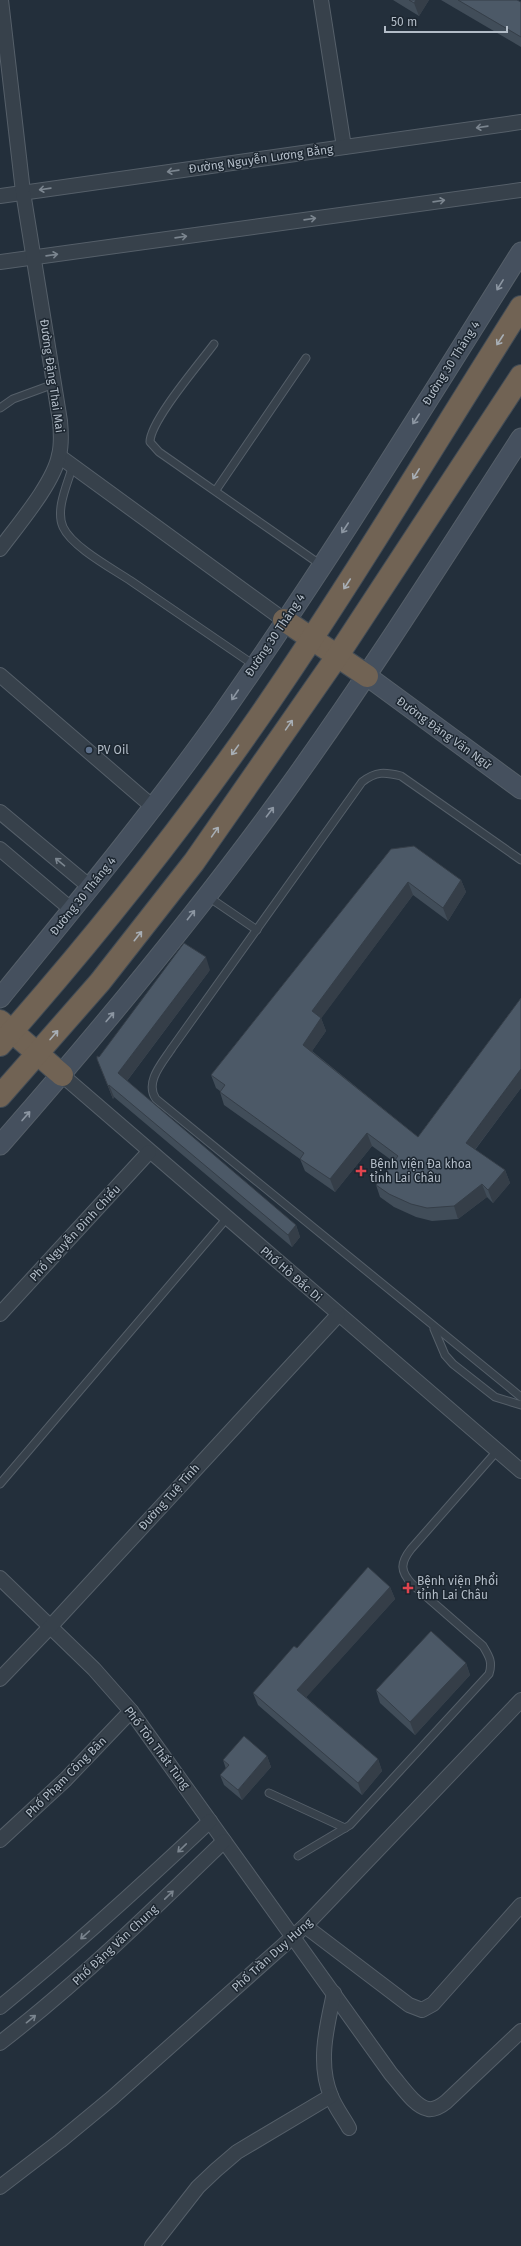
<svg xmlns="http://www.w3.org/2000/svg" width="521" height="2246" font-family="'Fira Sans',sans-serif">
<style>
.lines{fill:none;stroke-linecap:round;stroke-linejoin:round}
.lane-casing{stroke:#555f69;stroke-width:9}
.street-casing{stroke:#555f69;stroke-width:16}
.secondary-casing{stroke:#555f69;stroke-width:21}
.highway-casing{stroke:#424c56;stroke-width:24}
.lane{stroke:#37414b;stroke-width:7}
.street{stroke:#37414b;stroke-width:14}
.secondary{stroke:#45505e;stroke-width:19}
.highway{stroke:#716354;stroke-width:22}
.wall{fill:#414d59}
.shaded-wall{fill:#353e48}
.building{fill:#4c5967;stroke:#353e48}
.oneway{stroke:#7b858f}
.oneway2{stroke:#8c96a2}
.oneway3{stroke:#a8afb6}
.service-dot{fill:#5c6f8a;stroke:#1c2630;stroke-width:1.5}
.health-dot{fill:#e0444e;stroke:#1c2630;stroke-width:1.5}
.labels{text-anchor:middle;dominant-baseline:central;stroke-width:3;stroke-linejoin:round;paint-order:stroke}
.street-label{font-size:12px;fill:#b2bcc7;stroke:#1c2630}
.poi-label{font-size:12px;fill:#b2bcc7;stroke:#1c2630;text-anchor:start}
</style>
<rect width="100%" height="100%" fill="#232f3b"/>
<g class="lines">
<g class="lane-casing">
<g id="lane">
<path d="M214 344C200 363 150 421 150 442L159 452 321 565"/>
<polyline points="0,408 13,399 54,384"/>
<path d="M73 465C68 483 55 509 63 527 72 547 113 569 131 581 172 609 213 637 254 665"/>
<polyline points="216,490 306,358"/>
<path d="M521 860 401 776C385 772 376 771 362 782L172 1048C163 1062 144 1082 156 1099L521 1397"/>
<polyline points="207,896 257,930"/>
<polyline points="434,1329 445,1355 453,1364 495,1397 521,1405"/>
<polyline points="0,1484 227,1218"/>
<polyline points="269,1793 345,1828"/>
<path d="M298 1856 350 1825 489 1674C493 1662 489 1656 483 1646L412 1584C400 1571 400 1563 411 1549L497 1451"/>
</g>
</g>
<g class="street-casing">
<g id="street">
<polyline points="321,0 344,147"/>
<polyline points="0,196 521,122"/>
<polyline points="0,262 521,190"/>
<polyline points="59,456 284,620"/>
<path d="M0 549C17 526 54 483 59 455 62 444 61 432 60 421L23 192 1 0"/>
<polyline points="0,675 153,807"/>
<polyline points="0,812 90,887"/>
<polyline points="0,849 72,910"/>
<polyline points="62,1075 521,1471"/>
<polyline points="0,1314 149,1152"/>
<path d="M0 1578 94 1669 131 1711 391 2074C401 2085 414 2106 428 2109 435 2110 441 2106 446 2102L521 2031"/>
<polyline points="0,1679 50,1627 338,1315"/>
<polyline points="0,1840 66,1779 131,1711"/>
<polyline points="305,1926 409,2005 422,2010 433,2004 521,1905"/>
<path d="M334 1993C327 2026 317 2063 331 2096 335 2107 343 2117 349 2128"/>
<path d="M0 2007C73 1948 142 1885 210 1821"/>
<path d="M0 2043C80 1981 152 1911 224 1841"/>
<polyline points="0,2187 60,2141 112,2098 305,1926 521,1700"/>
<polyline points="152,2246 198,2187 216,2170 237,2152 331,2096"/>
</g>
</g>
<g class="secondary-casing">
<g id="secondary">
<polyline points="367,676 521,789"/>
<path d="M0 998C75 906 151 814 220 717 326 566 423 408 521 252"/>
<path d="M0 1145C100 1031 197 914 286 791 369 676 444 557 521 438"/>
</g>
</g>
<g class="highway-casing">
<g id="highway">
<polyline points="284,620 367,676"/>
<polyline points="0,1021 62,1075"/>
<path d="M0 1045C92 941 180 831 259 717 351 584 434 444 521 307"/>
<polyline points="0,1096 100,982 194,862 338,655 521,376"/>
</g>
</g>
<use href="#lane" class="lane"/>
<use href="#street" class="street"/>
<use href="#secondary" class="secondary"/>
<use href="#highway" class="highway"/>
</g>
<g class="wall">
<polygon points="393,0 429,0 419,16"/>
<polygon points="441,0 517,0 521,2 521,47"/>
<polygon points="391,849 461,880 466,892 448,921 413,895 321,1018 326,1031 312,1051 418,1137 521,998 521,1088 475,1150 505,1170 510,1183 493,1203 487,1197 458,1219 432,1221 416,1217 394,1207 380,1197 376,1185 394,1162 372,1146 335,1192 305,1171 300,1159 224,1105 220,1092 220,1091 216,1088 211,1075"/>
<polygon points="210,970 127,1081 296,1225 300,1237 292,1247 114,1097 113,1099 97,1059"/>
<polygon points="390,1587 395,1599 306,1697 378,1759 382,1771 362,1795 258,1705 253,1693 297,1648"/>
<polygon points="466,1663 470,1675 415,1735 380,1703 376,1690"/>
<polygon points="267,1756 271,1767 242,1800 224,1785 220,1775 226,1769 223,1760"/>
</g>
<g class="shaded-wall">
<polygon points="416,0 429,0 419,16 414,3"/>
<polygon points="461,880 466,892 448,921 443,908"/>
<polygon points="408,882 413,895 317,1024 312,1011"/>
<polygon points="206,957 210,970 123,1086 118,1073"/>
<polygon points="321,1018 326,1031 308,1057 303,1045"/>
<polygon points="521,1069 521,1088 470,1156 466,1143"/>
<polygon points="109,1085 114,1097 113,1099 108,1086"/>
<polygon points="367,1133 372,1146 335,1192 330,1179"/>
<polygon points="505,1170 510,1183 493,1203 488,1190"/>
<polygon points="482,1184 487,1197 458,1219 454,1206"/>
<polygon points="296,1225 300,1237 292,1247 288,1235"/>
<polygon points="390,1587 395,1599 302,1702 297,1690"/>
<polygon points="466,1663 470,1675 415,1735 410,1722"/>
<polygon points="267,1756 271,1767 242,1800 238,1790"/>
<polygon points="378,1759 382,1771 362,1795 358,1783"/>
</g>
<g class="building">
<polygon points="409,0 416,0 414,3"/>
<polygon points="458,0 517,0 521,2 521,37"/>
<polygon points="414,846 461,880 443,908 408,882 312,1011 321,1018 303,1045 418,1137 521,998 521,1069 466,1143 505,1170 488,1190 482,1184 454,1206 427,1208 411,1204 389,1194 376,1185 398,1156 367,1133 330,1179 300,1159 304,1153 220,1092 225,1085 211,1075 391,849"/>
<polygon points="184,943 206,957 118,1073 296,1225 288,1235 109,1085 108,1086 97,1059 97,1056 99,1057"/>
<polygon points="368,1567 390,1587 297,1690 378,1759 358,1783 253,1693 294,1646 297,1648"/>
<polygon points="431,1631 466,1663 410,1722 376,1690"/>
<polygon points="244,1736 267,1756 238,1790 220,1775 229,1765 223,1760"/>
</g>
<defs><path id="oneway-shaft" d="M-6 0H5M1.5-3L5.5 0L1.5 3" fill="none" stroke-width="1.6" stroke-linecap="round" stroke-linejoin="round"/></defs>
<g class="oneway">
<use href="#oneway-shaft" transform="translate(482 127) rotate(172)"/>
<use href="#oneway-shaft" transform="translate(173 171) rotate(172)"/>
<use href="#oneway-shaft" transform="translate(45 189) rotate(172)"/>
<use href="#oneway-shaft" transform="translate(439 201) rotate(-8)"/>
<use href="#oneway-shaft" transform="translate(310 219) rotate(-8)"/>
<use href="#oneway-shaft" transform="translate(181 237) rotate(-8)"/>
<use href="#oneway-shaft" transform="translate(52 255) rotate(-8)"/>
<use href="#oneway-shaft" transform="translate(60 862) rotate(-140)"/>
<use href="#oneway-shaft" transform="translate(182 1848) rotate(136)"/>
<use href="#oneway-shaft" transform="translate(169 1895) rotate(-44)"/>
<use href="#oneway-shaft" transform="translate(85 1935) rotate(138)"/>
<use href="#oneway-shaft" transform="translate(31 2019) rotate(-39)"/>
</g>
<g class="oneway2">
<use href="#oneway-shaft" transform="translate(500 285) rotate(122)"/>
<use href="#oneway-shaft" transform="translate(416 419) rotate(123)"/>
<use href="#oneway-shaft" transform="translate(345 528) rotate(123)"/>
<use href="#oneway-shaft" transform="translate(235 695) rotate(124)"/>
<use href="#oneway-shaft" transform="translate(270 812) rotate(-53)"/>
<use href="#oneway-shaft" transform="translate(191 915) rotate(-52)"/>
<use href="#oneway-shaft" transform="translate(110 1017) rotate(-50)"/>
<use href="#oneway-shaft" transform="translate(26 1116) rotate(-49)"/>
</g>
<g class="oneway3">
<use href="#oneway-shaft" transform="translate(500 340) rotate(123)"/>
<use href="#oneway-shaft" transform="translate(416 474) rotate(122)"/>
<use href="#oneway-shaft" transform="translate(347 584) rotate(123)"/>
<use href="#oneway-shaft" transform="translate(289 725) rotate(-55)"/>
<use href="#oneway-shaft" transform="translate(235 750) rotate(126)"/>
<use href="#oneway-shaft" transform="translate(215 832) rotate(-55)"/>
<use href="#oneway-shaft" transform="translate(138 936) rotate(-51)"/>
<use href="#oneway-shaft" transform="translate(54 1035) rotate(-49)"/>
</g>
<circle class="service-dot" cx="89" cy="750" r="4"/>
<g class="health-dot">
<path d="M359 1165h4v4h4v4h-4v4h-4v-4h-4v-4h4z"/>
<path d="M406 1582h4v4h4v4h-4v4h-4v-4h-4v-4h4z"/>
</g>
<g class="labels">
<g class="street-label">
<text transform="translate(261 159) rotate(-8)">Đường Nguyễn Lương Bằng</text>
<text transform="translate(451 363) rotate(-58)">Đường 30 Tháng 4</text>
<text transform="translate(52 376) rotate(82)">Đường Đặng Thai Mai</text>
<text transform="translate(275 635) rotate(-56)">Đường 30 Tháng 4</text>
<text transform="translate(444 733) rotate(36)">Đường Đặng Văn Ngữ</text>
<text transform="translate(83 896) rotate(-51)">Đường 30 Tháng 4</text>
<text transform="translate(75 1233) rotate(-47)">Phố Nguyễn Đình Chiểu</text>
<text transform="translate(291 1274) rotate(41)">Phố Hồ Đắc Di</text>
<text transform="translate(169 1497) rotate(-48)">Đường Tuệ Tĩnh</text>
<text transform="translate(157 1748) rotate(53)">Phố Tôn Thất Tùng</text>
<text transform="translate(66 1777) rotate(-45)">Phố Phạm Công Bân</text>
<text transform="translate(115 1945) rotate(-43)">Phố Đặng Văn Chung</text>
<text transform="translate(272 1955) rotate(-42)">Phố Trần Duy Hưng</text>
</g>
<g class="poi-label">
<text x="97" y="750">PV Oil</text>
<text x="370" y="1164">Bệnh viện Đa khoa<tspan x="370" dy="14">tỉnh Lai Châu</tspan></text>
<text x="417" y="1581">Bệnh viện Phổi<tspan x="417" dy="14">tỉnh Lai Châu</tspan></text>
</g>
</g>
<path d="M385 26v6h122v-6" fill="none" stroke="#b2bcc7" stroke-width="2"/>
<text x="391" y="26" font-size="12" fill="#b2bcc7" stroke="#1c2630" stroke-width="3" paint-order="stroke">50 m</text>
</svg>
